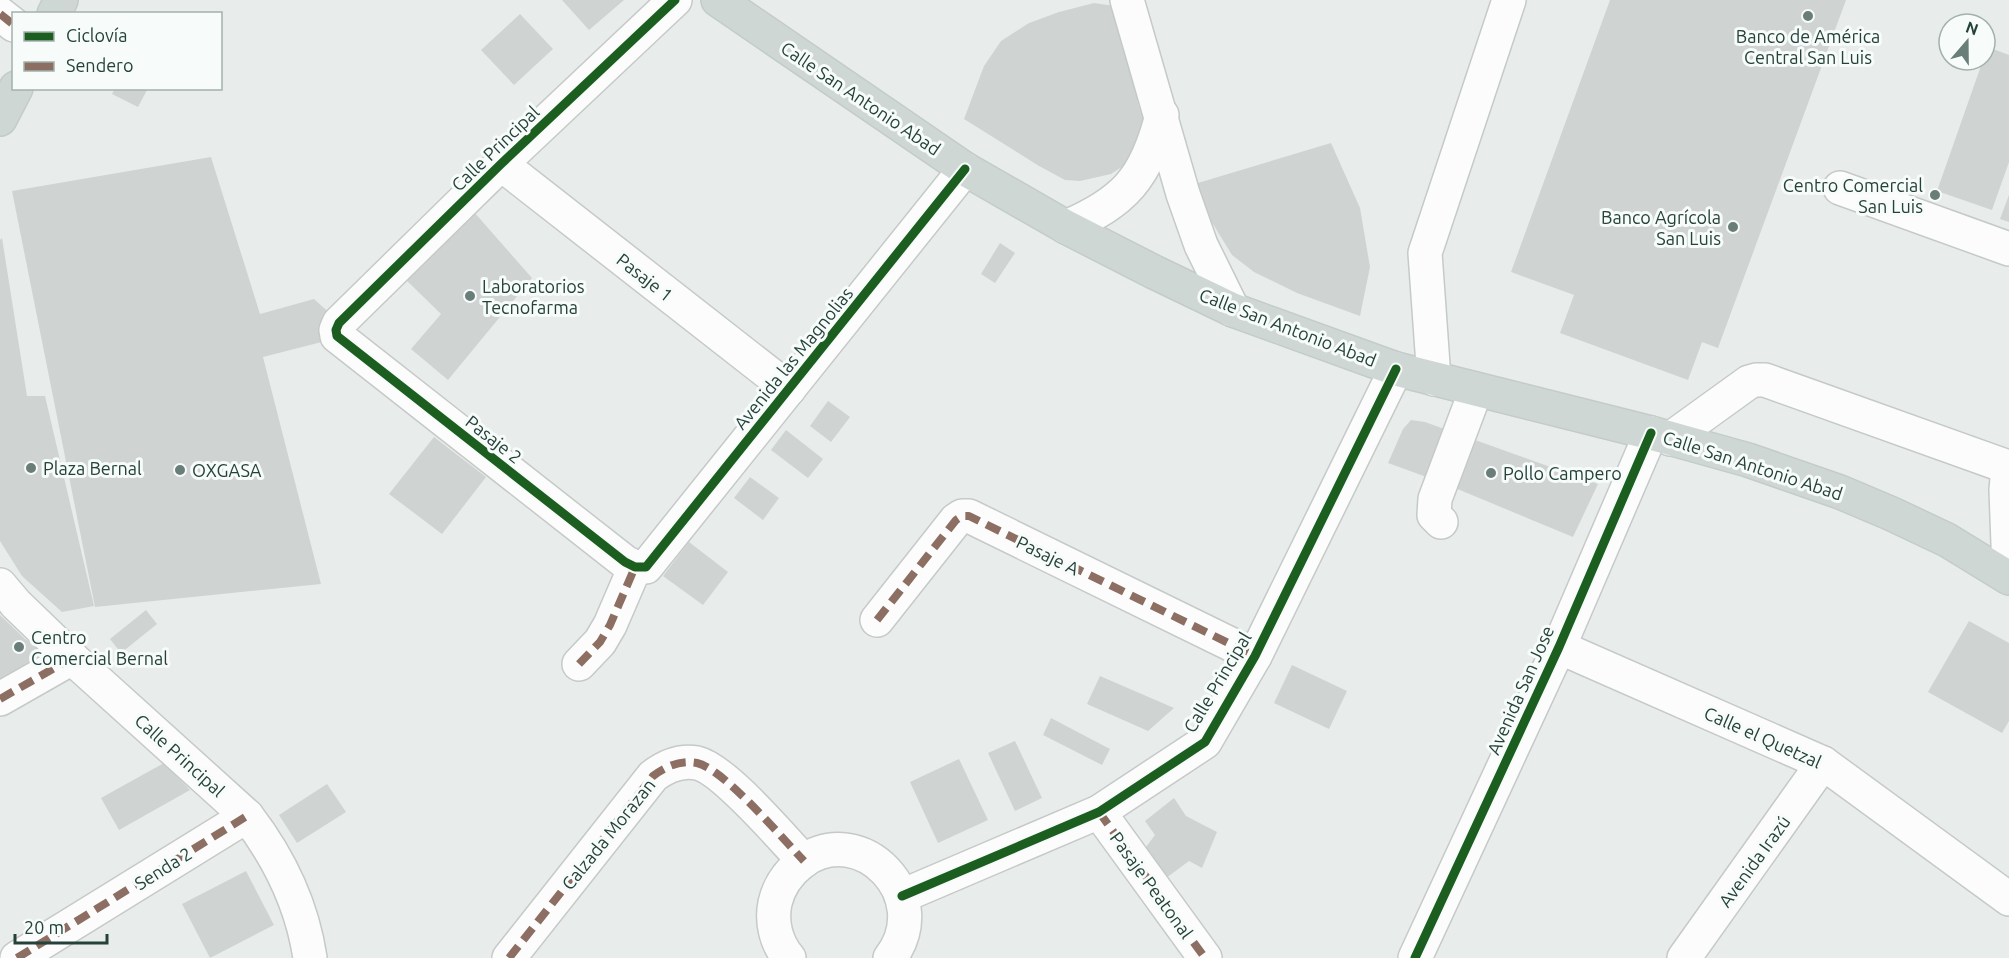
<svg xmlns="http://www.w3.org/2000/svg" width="2009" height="958" font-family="Ubuntu,sans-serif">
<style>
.building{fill:#cfd4d2}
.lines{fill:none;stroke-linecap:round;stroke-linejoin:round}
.minor-casing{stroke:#c5cac8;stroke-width:36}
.major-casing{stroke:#c3ccc9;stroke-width:36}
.minor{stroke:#fcfcfc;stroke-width:33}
.major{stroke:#cfd7d5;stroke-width:33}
.quiet{stroke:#8d6e63;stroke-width:8;stroke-dasharray:15 8;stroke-linecap:butt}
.cycleway-casing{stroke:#f7fbf9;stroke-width:13}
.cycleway{stroke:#1b5e20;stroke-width:9}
.poi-dot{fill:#697e78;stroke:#f7fbf9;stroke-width:2}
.labels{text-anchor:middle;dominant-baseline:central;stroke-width:6;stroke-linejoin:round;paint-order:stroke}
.poi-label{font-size:18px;fill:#24423a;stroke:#f7fbf9;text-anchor:start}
.street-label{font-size:18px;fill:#24423a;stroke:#f7fbf9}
</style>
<rect width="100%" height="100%" fill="#e8edeb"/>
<g class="building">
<polygon points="562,0 624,0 589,30"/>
<polygon points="1610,0 1846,0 1718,348 1702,342 1688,380 1560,333 1574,295 1511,272"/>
<polygon points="1094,3 1121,7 1138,104 1144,119 1142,132 1128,163 1111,174 1080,181 1065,180 1039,166 964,119 984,66 1001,41 1029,23 1059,12"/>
<polygon points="520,14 553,49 514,85 481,50"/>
<polygon points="1988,47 2009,55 2009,162 1992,210 1937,191 1983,60 1985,60"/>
<polygon points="115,88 144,88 147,90 138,107 112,94"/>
<polygon points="1331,143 1360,208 1370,267 1360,316 1297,293 1254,272 1232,255 1203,208 1198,183"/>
<polygon points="211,157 260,314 314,299 353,334 263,357 321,584 95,607 12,191"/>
<polygon points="2009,195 2009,222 2000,219"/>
<polygon points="474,212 532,278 448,380 411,349 441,314 401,275"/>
<polygon points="2,238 27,396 45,396 94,606 62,612 22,576 0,541 0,240"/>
<polygon points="1000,243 1015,253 995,283 981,274"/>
<polygon points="828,401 850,417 831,442 810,426"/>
<polygon points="1411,420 1425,422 1598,484 1573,537 1443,483 1388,463 1403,429"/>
<polygon points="786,430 823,459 808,478 771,450"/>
<polygon points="434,437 486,477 442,534 389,494"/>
<polygon points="750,477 779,498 763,520 734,498"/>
<polygon points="689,542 728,572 703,605 663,576"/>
<polygon points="146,610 157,624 121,653 110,639"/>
<polygon points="0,615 25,639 52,655 0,685"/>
<polygon points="1969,621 2009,643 2009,721 2002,733 1928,692"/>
<polygon points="1292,665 1347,691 1329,729 1274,703"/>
<polygon points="1100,676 1174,708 1148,731 1087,704"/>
<polygon points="1051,718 1110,749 1102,765 1043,735"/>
<polygon points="1015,741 1042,798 1015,811 988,753"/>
<polygon points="959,759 988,820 938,843 910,782"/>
<polygon points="164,763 190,790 119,830 101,798"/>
<polygon points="327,784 346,812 297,843 279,815"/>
<polygon points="1174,798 1186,816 1217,832 1202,868 1189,861 1162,881 1143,851 1155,835 1145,821"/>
<polygon points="246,871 274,925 210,958 182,904"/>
</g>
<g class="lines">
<g class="minor-casing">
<g id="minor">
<polyline points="675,0 501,164 339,323 336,330 337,336 625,562 635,567 646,567 965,169"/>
<polyline points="1127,0 1183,194 1201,245 1233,310"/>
<polyline points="0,14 14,25"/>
<polyline points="501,164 789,389"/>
<polyline points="1840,188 2009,249"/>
<path d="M1066 227C1125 202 1146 178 1162 115"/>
<polyline points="1434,379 1425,253 1509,0"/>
<polyline points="1670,439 1749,382 1756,380 1765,380 2008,467 2006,490 2009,571"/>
<polyline points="1441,522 1434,515 1435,499 1476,390"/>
<path d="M0 585 16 604 72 658 247 816C280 859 302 904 310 958"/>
<polyline points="877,620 956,520 962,516 969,516 1255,656"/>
<polyline points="1559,647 1823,763 2009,899"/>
<polyline points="579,664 600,642 610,625 635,567"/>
<polyline points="0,699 72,658"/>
<polyline points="1099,812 1205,958"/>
<polyline points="902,896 1099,812 1205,742 1255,656 1396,369"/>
<polyline points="17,958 247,816"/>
<path d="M509 958 653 776C666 766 681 760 697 763 724 769 782 838 804 861"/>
<path d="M789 958C776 943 771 922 775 903 779 885 788 873 802 862 861 819 937 897 890 958"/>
<polyline points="1415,958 1559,647 1651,433"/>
<polyline points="1684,958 1823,763"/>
</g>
</g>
<g class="major-casing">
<g id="major">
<polyline points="718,0 965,169 1066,227 1154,272 1233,310 1396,369 1651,433 1748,460 1840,492 1892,514 1947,540 2009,578"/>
<polyline points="54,14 61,0"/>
<polyline points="0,119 16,88"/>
</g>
</g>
<use href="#minor" class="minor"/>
<use href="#major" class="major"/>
<g class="quiet">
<polyline points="0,14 14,25"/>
<polyline points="877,620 956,520 962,516 969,516 1255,656"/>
<polyline points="579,664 600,642 610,625 635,567"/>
<polyline points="0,699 72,658"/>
<polyline points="1099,812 1205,958"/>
<polyline points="17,958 247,816"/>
<path d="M509 958 653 776C666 766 681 760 697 763 724 769 782 838 804 861"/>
</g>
<g class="cycleway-casing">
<g id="cycleway">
<polyline points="675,0 501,164 339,323 336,330 337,336 625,562 635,567 646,567 965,169"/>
<polyline points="902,896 1099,812 1205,742 1255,656 1396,369"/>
<polyline points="1415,958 1559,647 1651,433"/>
</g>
</g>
<use href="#cycleway" class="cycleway"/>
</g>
<g class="poi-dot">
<circle cx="1808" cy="16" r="6"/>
<circle cx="1935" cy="195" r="6"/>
<circle cx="1733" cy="227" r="6"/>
<circle cx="470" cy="296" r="6"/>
<circle cx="31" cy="468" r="6"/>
<circle cx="180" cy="470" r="6"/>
<circle cx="1491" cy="473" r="6"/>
<circle cx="19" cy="647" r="6"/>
</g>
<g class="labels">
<g class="poi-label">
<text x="1808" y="36" text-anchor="middle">Banco de América<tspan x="1808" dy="21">Central San Luis</tspan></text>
<text x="1923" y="185" text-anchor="end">Centro Comercial<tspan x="1923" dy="21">San Luis</tspan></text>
<text x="1721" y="217" text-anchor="end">Banco Agrícola<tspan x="1721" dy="21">San Luis</tspan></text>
<text x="482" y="286">Laboratorios<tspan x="482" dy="21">Tecnofarma</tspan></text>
<text x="43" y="468">Plaza Bernal</text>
<text x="192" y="470">OXGASA</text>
<text x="1503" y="473">Pollo Campero</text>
<text x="31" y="637">Centro<tspan x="31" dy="21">Comercial Bernal</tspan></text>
</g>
<g class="street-label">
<text transform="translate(861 98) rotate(34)">Calle San Antonio Abad</text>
<text transform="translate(495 148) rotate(-44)">Calle Principal</text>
<text transform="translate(645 277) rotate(38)">Pasaje 1</text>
<text transform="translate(1288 327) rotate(21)">Calle San Antonio Abad</text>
<text transform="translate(793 358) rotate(-51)">Avenida las Magnolias</text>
<text transform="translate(494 439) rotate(38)">Pasaje 2</text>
<text transform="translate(1753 465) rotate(18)">Calle San Antonio Abad</text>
<text transform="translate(1048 555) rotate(26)">Pasaje A</text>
<text transform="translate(1217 682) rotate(-59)">Calle Principal</text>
<text transform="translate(1520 690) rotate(-66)">Avenida San Jose</text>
<text transform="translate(1763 737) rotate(24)">Calle el Quetzal</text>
<text transform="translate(180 755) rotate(42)">Calle Principal</text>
<text transform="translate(608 834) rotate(-51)">Calzada Morazan</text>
<text transform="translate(1754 861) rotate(-54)">Avenida Irazú</text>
<text transform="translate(163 868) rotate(-32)">Senda 2</text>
<text transform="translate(1152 885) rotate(54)">Pasaje Peatonal</text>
</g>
</g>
<rect x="12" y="12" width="210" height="78" fill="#f7fbf9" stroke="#a3b1ad" stroke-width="1.5"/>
<rect x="24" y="32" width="30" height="9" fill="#1b5e20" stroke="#a3b1ad" stroke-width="1.5"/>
<text x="66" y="42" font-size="18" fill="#24423a">Ciclovía</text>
<rect x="24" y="62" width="30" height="9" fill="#8d6e63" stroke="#a3b1ad" stroke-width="1.5"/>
<text x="66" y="72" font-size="18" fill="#24423a">Sendero</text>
<g transform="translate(1967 42) rotate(20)"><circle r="28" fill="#f7fbf9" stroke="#a3b1ad" stroke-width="1.5"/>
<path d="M0-4.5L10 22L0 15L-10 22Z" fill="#697e78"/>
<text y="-9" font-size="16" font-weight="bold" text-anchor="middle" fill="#24423a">N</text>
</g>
<path d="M15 934v9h92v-9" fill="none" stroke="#24423a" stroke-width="3"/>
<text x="24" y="934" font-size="18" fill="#24423a" stroke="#f7fbf9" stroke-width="4.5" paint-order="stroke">20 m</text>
</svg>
